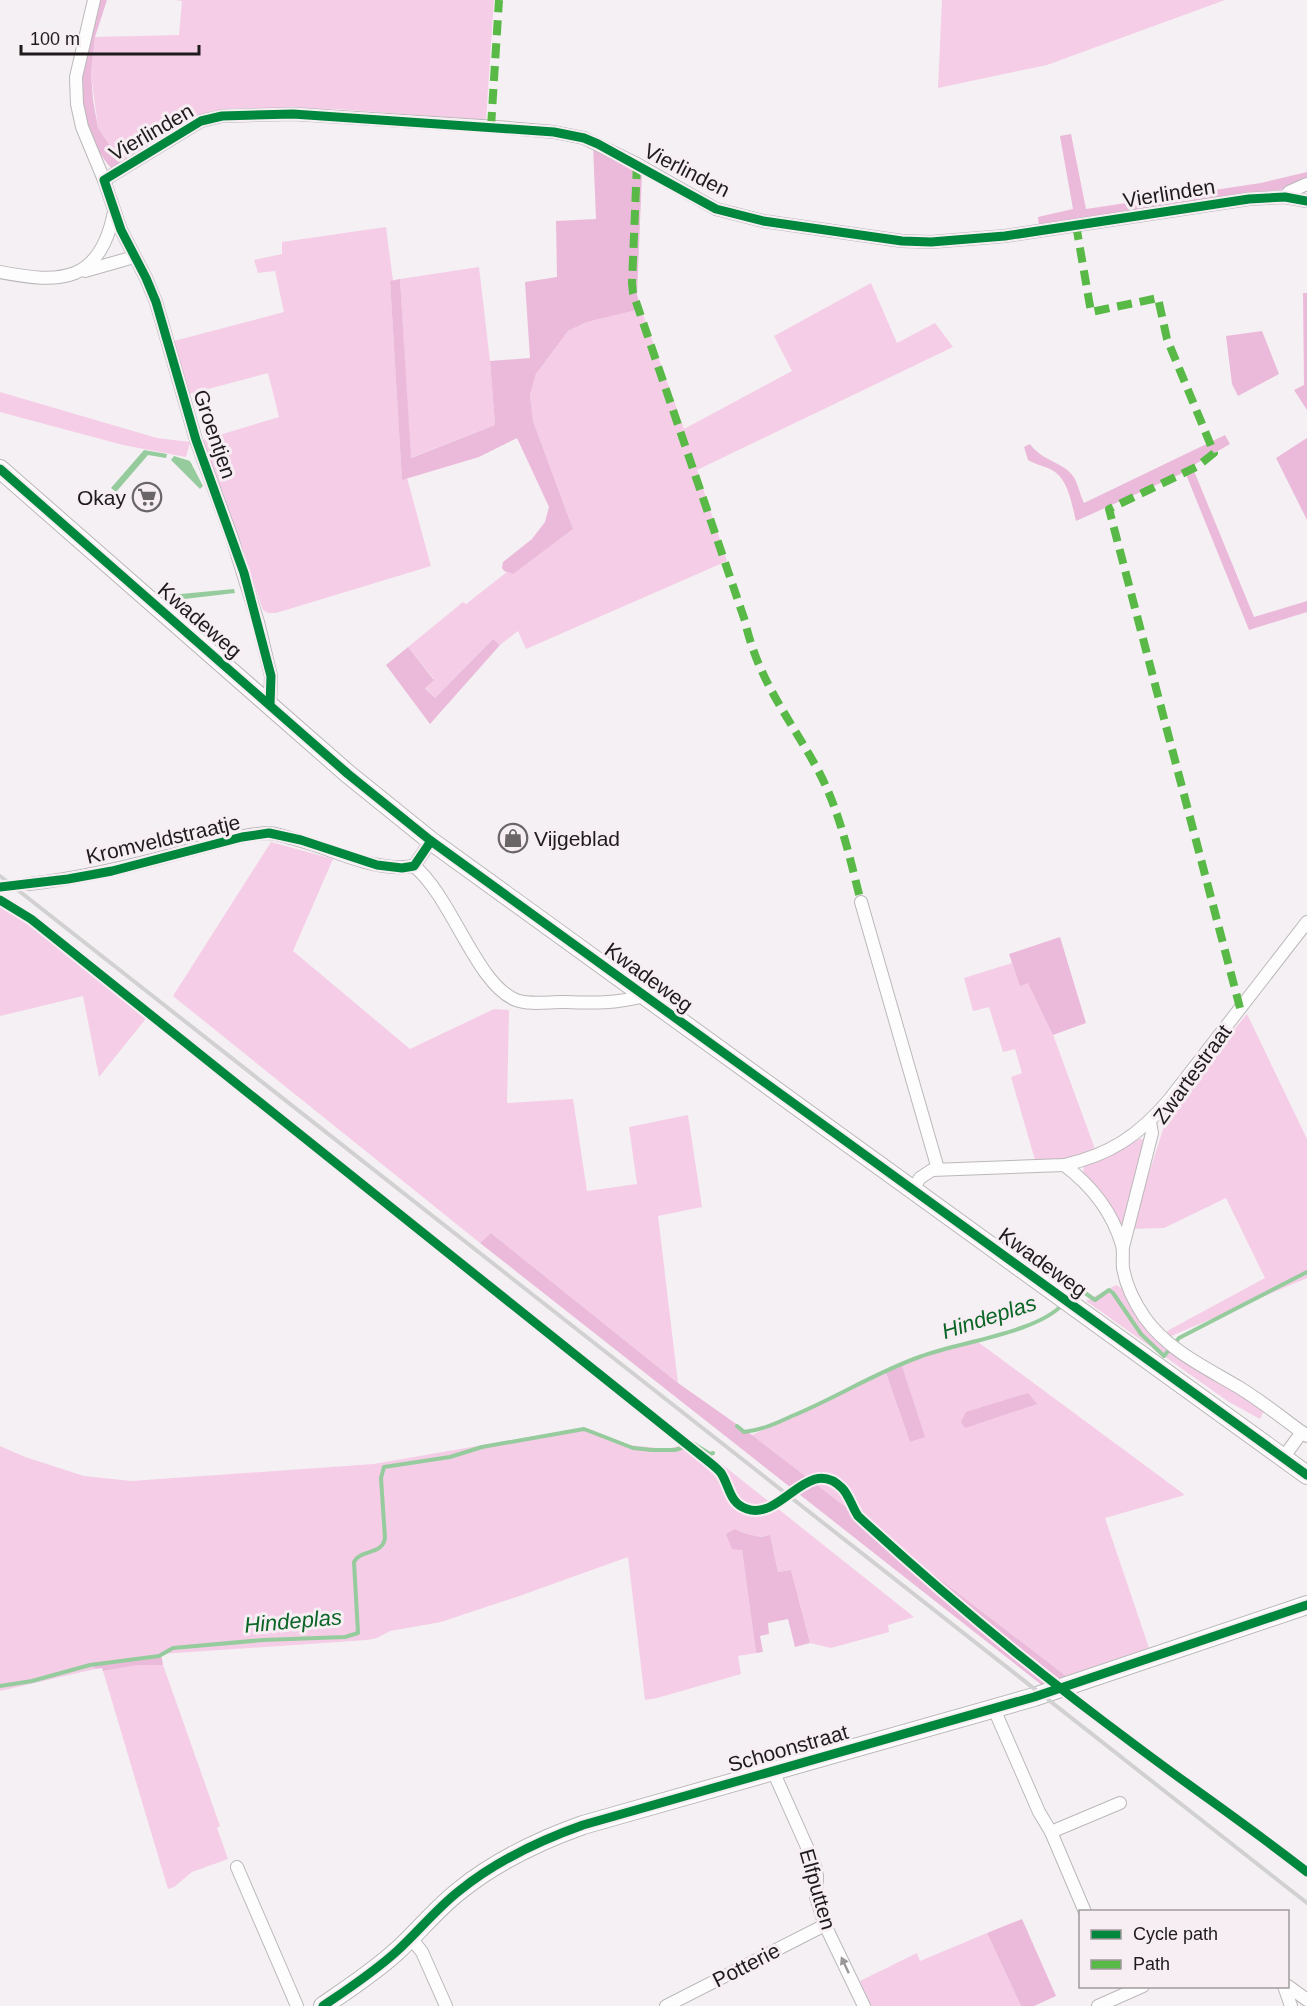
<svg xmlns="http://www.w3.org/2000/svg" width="1307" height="2006" font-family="Arial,sans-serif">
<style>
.green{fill:#f5cde7}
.forest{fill:#ebbada}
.water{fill:#96cc9d}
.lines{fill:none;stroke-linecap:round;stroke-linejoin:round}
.stream{stroke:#96cc9d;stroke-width:4}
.street-casing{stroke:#bbb8ba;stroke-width:14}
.secondary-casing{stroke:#bbb8ba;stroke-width:20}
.street{stroke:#fefdfd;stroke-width:12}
.secondary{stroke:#fefdfd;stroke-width:18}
.rail{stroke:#d2d1d2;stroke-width:4}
.quiet{stroke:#58b947;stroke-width:8;stroke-dasharray:15 8;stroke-linecap:butt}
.cycleway-casing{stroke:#f7eef3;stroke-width:13}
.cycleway{stroke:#00873e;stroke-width:9}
.oneway{fill:#9a9798}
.labels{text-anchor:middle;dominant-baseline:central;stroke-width:6;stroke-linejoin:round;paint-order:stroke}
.street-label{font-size:21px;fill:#1f1b1d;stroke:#f7eef3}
.poi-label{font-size:21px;fill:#1f1b1d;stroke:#f7eef3;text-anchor:end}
.water-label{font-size:22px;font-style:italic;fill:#0a6526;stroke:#f7eef3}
</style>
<rect width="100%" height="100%" fill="#f5f0f3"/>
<g class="green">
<polygon points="174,0 494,0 486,120 336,109 237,108 211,111 191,120 121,162 98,128 91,73 95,37 179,35 182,1"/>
<polygon points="942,0 1225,0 1047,65 938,88"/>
<polygon points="386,227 393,281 390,281 402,479 407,478 431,566 276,613 268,613 263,610 203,440 279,417 268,373 189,394 174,341 284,312 275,271 258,273 254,260 282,254 282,242"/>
<polygon points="479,267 490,361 495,425 410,458 400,279"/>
<polygon points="871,283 897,343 935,323 953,347 697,470 727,561 526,649 518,631 500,645 493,639 435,698 425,687 434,679 408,647 463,602 466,604 507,572 513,573 573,529 533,421 530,395 536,374 568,331 587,322 641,309 684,429 792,371 774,336"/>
<polygon points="0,392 157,438 190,442 186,457 123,445 0,412"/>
<polygon points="271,842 333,859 293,951 410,1049 494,1009 509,1010 507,1103 573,1099 587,1191 637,1184 629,1127 688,1115 702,1207 658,1216 678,1383 491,1233 480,1243 173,996"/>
<polygon points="0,894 2,894 152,1011 99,1077 83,996 0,1016"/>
<path d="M1012 963 1020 985 1028 982 1048 1021 1095 1149C1076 1158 1056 1160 1035 1160L1011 1077 1022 1073 1015 1049 1003 1052 989 1007 973 1011 964 978Z"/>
<polygon points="1247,1014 1307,1139 1307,1278 1169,1337 1167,1331 1265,1278 1226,1198 1164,1228 1131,1229 1166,1120 1174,1103"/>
<polygon points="1139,1139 1142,1139 1144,1142 1123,1229 1120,1228 1106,1199 1083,1174 1084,1166 1112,1155"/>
<polygon points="1116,1285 1126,1291 1135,1309 1232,1388 1264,1411 1260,1419 1229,1402 1086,1301"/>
<polygon points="974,1339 1185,1495 1105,1518 1149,1648 1066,1676 752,1435 885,1370 910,1442 924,1437 901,1363"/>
<polygon points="569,1430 592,1430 629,1445 667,1449 694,1442 914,1617 888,1625 889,1632 831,1648 810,1643 791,1570 778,1572 770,1536 752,1536 735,1529 742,1550 756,1653 738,1656 741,1674 657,1698 645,1700 628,1557 522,1595 441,1622 390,1631 377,1638 367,1640 161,1654 94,1663 95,1669 0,1691 0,1446 25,1457 84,1476 131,1481 374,1464"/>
<polygon points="138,1665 163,1665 220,1826 217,1828 228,1859 192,1872 174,1887 168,1889 103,1671"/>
<polygon points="987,1933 1021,2006 871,2006 860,1981 917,1953 920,1961"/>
</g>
<g class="forest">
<path d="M96 0H107L95 37 91 73 93 100 98 128 121 162 112 169C66 115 84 62 96 0Z"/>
<polygon points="1071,134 1086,209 1261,183 1307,172 1307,181 1292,188 1039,226 1038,217 1073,209 1060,136"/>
<polygon points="593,145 642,174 637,295 641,309 587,322 568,331 536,374 530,395 533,421 573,529 513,574 504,571 502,568 503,562 532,539 545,522 549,507 517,438 479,457 402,480 390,281 400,279 411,458 495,425 490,361 530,358 525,282 557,277 556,221 596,219"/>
<polygon points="1303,293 1307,293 1307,410 1294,390 1304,385"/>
<polygon points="1262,331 1279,374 1238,396 1232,384 1226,336"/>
<path d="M1225 435 1230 444 1192 466 1254 617 1307 601V612L1249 630 1185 472 1076 521C1072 506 1069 482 1055 472 1049 467 1036 465 1028 460L1024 447 1030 444C1042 461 1063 462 1073 476 1078 483 1080 495 1084 503Z"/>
<polygon points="1307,438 1307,520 1276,458"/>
<polygon points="493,639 500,645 430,724 386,665 408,647 434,680 425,688 435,698"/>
<polygon points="1060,937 1086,1023 1053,1035 1028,983 1020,986 1009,954"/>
<polygon points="491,1233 678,1383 752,1435 1066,1676 1043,1686 480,1243"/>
<polygon points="901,1363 925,1437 910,1442 885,1370"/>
<polygon points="1028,1393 1037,1404 965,1428 961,1422 966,1412"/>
<path d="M735 1529C746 1534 757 1539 770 1535L778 1572 791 1570 810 1643 795 1647 788 1619 768 1623 769 1634 760 1636 763 1652 756 1653 742 1550 732 1549 726 1534Z"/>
<polygon points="161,1654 163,1665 138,1665 103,1671 102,1668 95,1669 93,1663"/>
<polygon points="1022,1919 1056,1996 1034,2006 1021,2006 987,1933"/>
</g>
<g class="water">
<polygon points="144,450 167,454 166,458 148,455 116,492 111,488"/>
<polygon points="174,456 190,461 203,486 200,489 171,460"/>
<polygon points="234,589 235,593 176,600 170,595"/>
</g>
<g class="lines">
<g class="stream">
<polyline points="1070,1296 1078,1288 1095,1300 1109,1290 1113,1293 1141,1334 1164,1356 1179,1338 1307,1272"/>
<path d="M737 1426 744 1432C762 1430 777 1423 792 1416 836 1398 876 1372 922 1356 959 1342 1037 1333 1063 1304"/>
<path d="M0 1686 32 1681 90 1665 159 1656 173 1648 263 1640 345 1637 358 1633 354 1562C362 1548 382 1556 385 1538L381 1478 384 1467 450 1457 482 1447 584 1429 633 1448 652 1450H675L694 1444 710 1454 713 1453"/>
</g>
<g class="street-casing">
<g id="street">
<polyline points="94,0 76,77 77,104 82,127 104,180 121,230 146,278 156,302 196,440 232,538 258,622 271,676 270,705"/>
<polyline points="104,180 201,121 222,116 293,114 497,127 554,132 584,138 637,164 716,209 763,221 902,241 931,242 1005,236 1249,199 1285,197 1307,201"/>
<polyline points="1285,197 1289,192 1307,184"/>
<polyline points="85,271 134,257"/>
<path d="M0 272C61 284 100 283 114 212"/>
<path d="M414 866C452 897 476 984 516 1000 529 1005 548 1002 562 1002 592 1003 615 1004 644 996"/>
<path d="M29 884C82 878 132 866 182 852 209 846 240 834 268 833 275 833 283 836 290 838 331 847 372 873 414 866L431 841"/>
<polyline points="861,902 938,1169"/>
<path d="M1064 1165C1092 1186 1112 1211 1122 1245 1124 1252 1122 1260 1123 1268 1126 1286 1134 1302 1145 1318 1169 1351 1205 1367 1240 1388 1263 1402 1285 1420 1307 1436"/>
<path d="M913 1189 920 1178 932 1170 1064 1165C1110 1155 1139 1135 1169 1100L1307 922"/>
<polyline points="1123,1247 1152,1133 1150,1122"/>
<polyline points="1283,1458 1302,1432"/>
<polyline points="994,1709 1039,1812 1051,1832 1085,1912"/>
<polyline points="773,1771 815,1865 817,1876 816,1897 825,1925 864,2006"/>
<polyline points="1051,1832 1120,1803"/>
<polyline points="237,1867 297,2006"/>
<polyline points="411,1938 422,1952 446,2006"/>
<polyline points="1284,1986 1291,2006"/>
<polyline points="1288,1986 1307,2000"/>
<polyline points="666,2006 825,1925"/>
<polyline points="1098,2006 1143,1986"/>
</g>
</g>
<g class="secondary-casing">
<g id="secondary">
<polyline points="0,469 348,774 431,841 1307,1475"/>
<path d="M323 2006C348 1989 374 1972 397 1951 418 1932 436 1909 459 1891 496 1861 538 1841 583 1825L1034 1697 1307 1605"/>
</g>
</g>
<use href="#street" class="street"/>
<use href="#secondary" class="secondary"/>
<polyline class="rail" points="0,876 1307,1903"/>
<g class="quiet">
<polyline points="491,127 499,0"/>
<path d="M637 164 632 283 633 293 745 621C758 681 791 720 819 772 840 812 850 859 861 902"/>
<polyline points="1076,225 1091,312 1158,298 1167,339 1214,453 1198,466 1109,509 1240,1008"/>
</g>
<g class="cycleway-casing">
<g id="cycleway">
<polyline points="0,469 348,774 431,841 1307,1475"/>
<polyline points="270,705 271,676 244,573 196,440 156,302 146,278 121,230 104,180 201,121 222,116 293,114 554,132 584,138 598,144 716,209 763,221 902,241 931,242 1005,236 1249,199 1285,197 1307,201"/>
<polyline points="0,887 68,879 112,871 242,837 269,833 301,840 377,865 402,868 414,866 431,841"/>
<path d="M0 900 31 919 704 1458C710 1463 716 1467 721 1473 730 1487 729 1503 747 1509 782 1521 808 1454 842 1488 849 1495 852 1507 858 1516 946 1597 1039 1674 1135 1745 1192 1788 1251 1828 1307 1872"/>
<path d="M323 2006C348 1989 374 1972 397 1951 418 1932 436 1909 459 1891 496 1861 538 1841 583 1825L1034 1697 1307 1605"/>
</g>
</g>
<use href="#cycleway" class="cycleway"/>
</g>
<defs><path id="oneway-solid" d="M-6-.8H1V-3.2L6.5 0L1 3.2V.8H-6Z" transform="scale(1.5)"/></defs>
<use class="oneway" href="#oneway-solid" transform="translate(845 1965) rotate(-115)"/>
<defs>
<g id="supermarket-ring" transform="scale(1.5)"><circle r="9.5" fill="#f7eef3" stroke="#6a6668" stroke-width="1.5"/><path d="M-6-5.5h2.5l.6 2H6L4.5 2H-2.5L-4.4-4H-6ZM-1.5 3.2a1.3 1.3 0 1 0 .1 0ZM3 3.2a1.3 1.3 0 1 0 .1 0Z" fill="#6a6668"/></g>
<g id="shop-ring" transform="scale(1.5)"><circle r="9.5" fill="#f7eef3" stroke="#6a6668" stroke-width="1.5"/><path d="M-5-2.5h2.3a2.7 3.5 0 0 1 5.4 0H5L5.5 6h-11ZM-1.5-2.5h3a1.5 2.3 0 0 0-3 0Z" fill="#6a6668"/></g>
</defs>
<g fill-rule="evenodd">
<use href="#supermarket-ring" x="147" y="497"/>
<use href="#shop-ring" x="513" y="838"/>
</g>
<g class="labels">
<g class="street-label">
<text transform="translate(151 132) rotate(-30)">Vierlinden</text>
<text transform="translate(687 170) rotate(27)">Vierlinden</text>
<text transform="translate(1169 193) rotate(-9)">Vierlinden</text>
<text transform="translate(215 434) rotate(71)">Groentjen</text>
<text transform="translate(200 620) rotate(41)">Kwadeweg</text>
<text transform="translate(163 839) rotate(-13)">Kromveldstraatje</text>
<text transform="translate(649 977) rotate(36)">Kwadeweg</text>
<text transform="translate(1192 1074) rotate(-54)">Zwartestraat</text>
<text transform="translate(1043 1262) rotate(36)">Kwadeweg</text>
<text transform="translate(788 1748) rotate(-16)">Schoonstraat</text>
<text transform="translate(818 1889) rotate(74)">Elfputten</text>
<text transform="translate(746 1965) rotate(-27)">Potterie</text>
</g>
<g class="poi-label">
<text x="126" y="497">Okay</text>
<text x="534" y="838" text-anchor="start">Vijgeblad</text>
</g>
<g class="water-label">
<text transform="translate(989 1317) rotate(-18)">Hindeplas</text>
<text transform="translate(293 1621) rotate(-5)">Hindeplas</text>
</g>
</g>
<rect x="1079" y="1910" width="210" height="78" fill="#f7eef3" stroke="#a19a9d" stroke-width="1.5"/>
<rect x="1091" y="1930" width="30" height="9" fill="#00873e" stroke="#a19a9d" stroke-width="1.5"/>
<text x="1133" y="1940" font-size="18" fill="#1f1b1d">Cycle path</text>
<rect x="1091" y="1960" width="30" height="9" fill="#58b947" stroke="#a19a9d" stroke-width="1.5"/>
<text x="1133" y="1970" font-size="18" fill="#1f1b1d">Path</text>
<path d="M21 45v9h178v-9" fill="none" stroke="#1f1b1d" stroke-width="3"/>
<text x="30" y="45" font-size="18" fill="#1f1b1d" stroke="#f7eef3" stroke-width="4.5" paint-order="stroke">100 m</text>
</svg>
